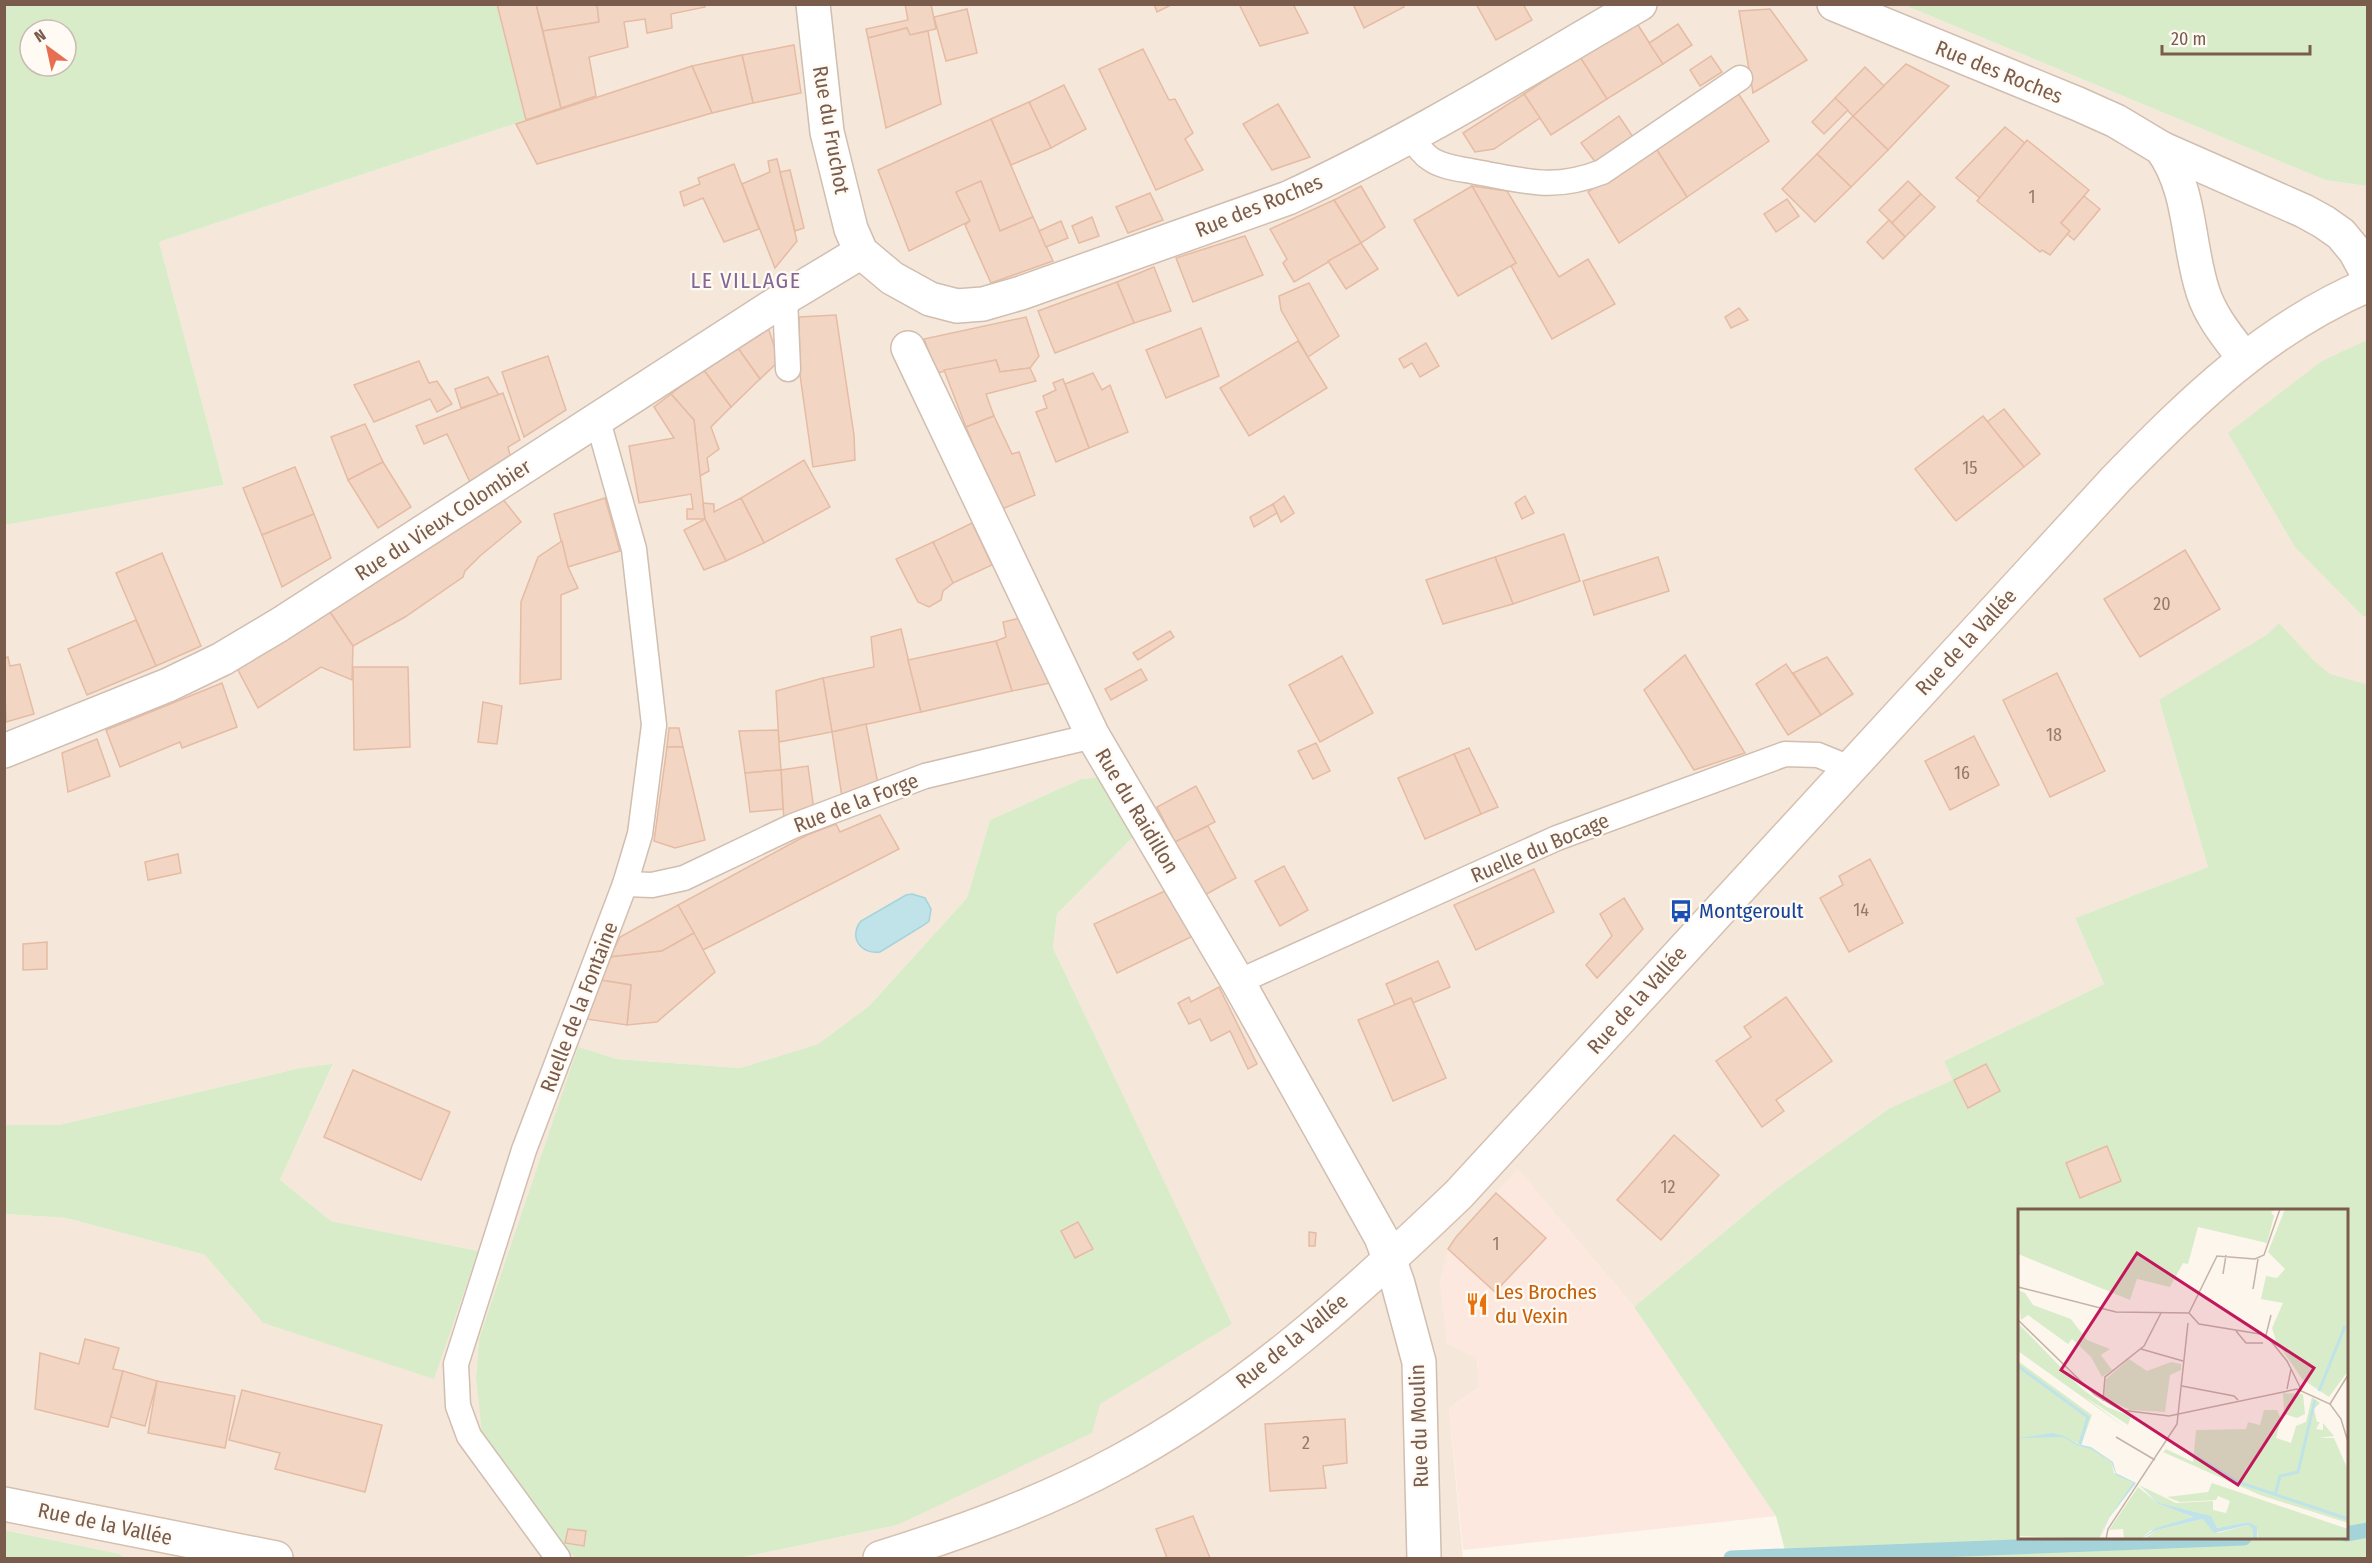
<svg xmlns="http://www.w3.org/2000/svg" width="2372" height="1563" font-family="'Fira Sans Condensed',sans-serif">
<style>
.residential{fill:#f5e8da}
.commercial{fill:#fde8e0}
.green{fill:#d8ecc9;fill-rule:evenodd}
.water{fill:#bfe3e8;stroke:#a5d3da;stroke-width:1.5}
.lines{fill:none;stroke-linecap:round;stroke-linejoin:round}
.stream{stroke:#a5d3da;stroke-width:15}
.building{fill:#f3d5c3;stroke:#e6bba3;stroke-width:1.5}
.service-casing{stroke:#d1beb0;stroke-width:27}
.minor-casing{stroke:#d1beb0;stroke-width:36}
.tertiary-casing{stroke:#d1beb0;stroke-width:36}
.secondary-casing{stroke:#d6c0b0;stroke-width:36}
.service{stroke:#fff;stroke-width:24}
.minor{stroke:#fff;stroke-width:33}
.tertiary{stroke:#fff;stroke-width:33}
.secondary{stroke:#fff;stroke-width:33}
.labels{text-anchor:middle;dominant-baseline:central;stroke-width:4.5;stroke-linejoin:round;paint-order:stroke}
.number-label{font-size:18px;fill:#987a6a}
.street-label{font-size:21px;fill:#7a5c4d;stroke:#fffaf3}
.transit-label{font-size:21px;fill:#164399;stroke:#fffaf3;text-anchor:start}
.food-label{font-size:21px;fill:#c56008;stroke:#fffaf3;text-anchor:start}
.neighbourhood-label{font-size:22px;letter-spacing:1.5px;fill:#846695;stroke:#fffaf3}
.inset-river{fill:none;stroke:#bfe3e8;stroke-width:3}
.inset-road{fill:none;stroke:#c5b3a7;stroke-width:1.5}
.view{fill:#c2185b;fill-opacity:0.15;stroke:#c2185b;stroke-width:3}
.inset-edge{fill:none;stroke:#7a5c4d;stroke-width:3}
</style>
<rect width="100%" height="100%" fill="#fdf6ec"/>
<polygon class="residential" points="497,5 1904,5 2325,180 2367,186 2367,873 2159,700 2208,867 2075,918 2104,984 1944,1061 1954,1080 1890,1108 1776,1189 1634,1307 1518,1170 1496,1193 1477,1358 1479,1387 1449,1408 1463,1558 723,1558 739,1558 897,1525 1231,1324 1053,948 1057,914 1134,836 1101,777 1081,779 990,820 967,898 869,1006 818,1044 740,1068 617,1059 578,1048 479,1339 476,1377 534,1509 575,1558 124,1558 120,1554 5,1530 4,1214 66,1218 205,1255 263,1323 433,1378 478,1251 331,1221 280,1180 333,1065 300,1068 59,1125 5,1125 4,525 224,485 159,242 526,120"/>
<polygon class="commercial" points="1518,1169 1634,1307 1777,1516 1463,1550 1449,1408 1479,1387 1477,1358 1447,1344 1440,1282 1448,1249 1456,1237"/>
<g class="green">
<path d="M5 4 497 5 526 120 159 242 224 485 5 525ZM30 30H66V66H30Z"/>
<polygon points="1904,5 2367,5 2367,186 2325,180"/>
<polygon points="2367,340 2368,616 2363,616 2295,547 2228,433 2322,361"/>
<path d="M2279 623 2313 660 2330 674 2365 684 2368 693 2367 1558H1787L1776 1516 1634 1307 1776 1189 1890 1108 1953 1080 1944 1061 2104 984 2075 918 2208 867 2159 700 2268 634ZM2020 1210H2346V1538H2020Z"/>
<polygon points="1101,777 1134,836 1057,914 1053,948 1232,1324 1100,1404 1092,1433 897,1525 739,1558 575,1558 534,1509 482,1433 476,1377 479,1339 578,1047 617,1059 740,1068 818,1044 869,1006 967,898 990,820 1081,779"/>
<polygon points="333,1064 280,1180 331,1221 478,1251 434,1379 263,1323 205,1255 66,1218 5,1214 5,1125 59,1125 300,1068"/>
<polygon points="4,1530 120,1554 124,1558 5,1558"/>
</g>
<path class="water" d="M912 894 925 898 931 909 929 921 924 925 880 952C861 955 848 937 861 921L906 895Z"/>
<g class="lines">
<g class="stream">
<polyline points="2346,1534 2368,1530"/>
<polyline points="1731,1558 2244,1538"/>
</g>
</g>
<g class="building">
<polygon points="497,4 536,4 561,108 526,120"/>
<polygon points="536,4 597,4 599,22 543,31"/>
<polygon points="597,4 704,4 705,7 671,14 672,28 647,33 645,19 624,22 628,47 589,57 596,96 561,108 543,31 599,22"/>
<polygon points="905,4 931,4 936,29 910,35 907,28 868,38 866,29 908,20"/>
<polygon points="1154,4 1173,4 1157,12"/>
<polygon points="1239,4 1293,4 1308,33 1260,46"/>
<polygon points="1353,4 1403,4 1404,7 1364,28"/>
<polygon points="1476,4 1523,4 1532,20 1496,40"/>
<polygon points="967,9 977,53 946,61 934,17"/>
<polygon points="1770,9 1807,60 1753,93 1739,11"/>
<polygon points="1636,22 1663,64 1607,99 1580,57"/>
<polygon points="1678,24 1692,45 1663,64 1649,43"/>
<polygon points="907,28 910,35 928,31 941,104 886,128 868,38"/>
<polygon points="794,45 801,93 753,103 742,55"/>
<polygon points="1143,49 1169,100 1175,99 1193,133 1185,139 1203,170 1156,190 1099,69"/>
<polygon points="742,55 753,103 712,113 692,66"/>
<polygon points="1711,56 1722,72 1700,86 1690,70"/>
<polygon points="1580,57 1607,99 1551,135 1524,94"/>
<polygon points="1906,64 1949,86 1888,150 1853,116"/>
<polygon points="692,66 712,113 537,164 516,124"/>
<polygon points="1865,67 1884,86 1853,116 1835,98"/>
<polygon points="1064,85 1086,129 1051,148 1029,102"/>
<polygon points="1736,90 1769,141 1687,197 1655,147"/>
<polygon points="1524,94 1540,118 1494,149 1475,152 1463,133"/>
<polygon points="1835,98 1848,110 1824,134 1812,122"/>
<polygon points="1029,102 1051,148 1011,165 991,119"/>
<polygon points="1278,104 1310,157 1272,170 1243,124"/>
<polygon points="1619,116 1633,137 1596,163 1581,143"/>
<polygon points="1853,116 1888,150 1851,187 1817,154"/>
<polygon points="991,119 1033,217 1000,231 981,181 956,192 970,221 909,251 878,170"/>
<polygon points="2005,127 2025,143 1980,198 1956,178"/>
<polygon points="2027,140 2089,190 2061,223 2070,231 2050,255 2042,250 2040,252 1977,201"/>
<polygon points="1655,147 1687,197 1619,243 1588,192"/>
<polygon points="1817,154 1851,187 1815,222 1782,189"/>
<polygon points="777,159 797,241 775,268 742,184 770,172 768,161"/>
<polygon points="734,164 759,229 724,242 703,198 684,206 680,192 700,184 698,178"/>
<polygon points="790,170 804,228 795,231 780,172"/>
<polygon points="981,181 1000,231 1033,217 1053,261 991,283 965,225 970,221 956,192"/>
<polygon points="1908,181 1921,194 1892,223 1879,210"/>
<polygon points="1361,186 1385,227 1361,243 1334,200"/>
<polygon points="1472,186 1507,191 1559,277 1588,259 1615,304 1552,339 1511,266 1516,263"/>
<polygon points="1472,186 1516,263 1458,296 1414,220"/>
<polygon points="1150,193 1163,220 1128,233 1116,207"/>
<polygon points="1921,194 1935,207 1905,237 1892,223"/>
<polygon points="2084,196 2100,209 2074,240 2067,234 2070,231 2061,223"/>
<polygon points="1787,199 1799,216 1776,232 1764,214"/>
<polygon points="1334,200 1361,243 1294,282 1283,263 1287,259 1270,229"/>
<polygon points="1092,217 1099,236 1079,243 1072,226"/>
<polygon points="1889,220 1905,237 1883,259 1867,242"/>
<polygon points="1061,221 1068,238 1046,247 1039,231"/>
<polygon points="1245,236 1263,275 1193,302 1176,258"/>
<polygon points="1361,243 1378,269 1346,289 1328,261"/>
<polygon points="1154,267 1171,311 1134,323 1117,282"/>
<polygon points="1117,282 1134,323 1055,353 1038,311"/>
<polygon points="1309,283 1339,336 1308,357 1281,310 1279,296"/>
<polygon points="1739,308 1748,320 1731,328 1725,317"/>
<polygon points="836,315 854,435 855,460 813,467 800,375 799,317"/>
<polygon points="1026,317 1039,356 1030,368 1000,372 996,360 937,373 924,339"/>
<polygon points="768,327 779,361 760,379 735,344"/>
<polygon points="1201,328 1219,376 1166,398 1146,350"/>
<polygon points="1298,341 1327,388 1249,436 1220,388"/>
<polygon points="1426,343 1439,366 1420,377 1412,363 1404,368 1399,359"/>
<polygon points="735,344 760,379 731,407 703,369"/>
<polygon points="548,356 566,410 524,437 502,372"/>
<polygon points="996,360 1000,372 1030,368 1036,381 986,394 994,416 966,427 944,370"/>
<polygon points="419,361 429,383 437,381 452,404 437,412 430,399 374,422 354,385"/>
<polygon points="703,369 731,407 711,427 719,449 707,458 709,471 700,476 694,420 671,394"/>
<polygon points="1093,373 1102,390 1110,385 1128,432 1089,448 1065,384"/>
<polygon points="488,377 499,395 461,408 455,389"/>
<polygon points="1063,379 1089,448 1056,462 1036,412 1047,408 1043,396 1056,390 1053,383"/>
<polygon points="503,393 520,440 508,447 512,464 470,482 447,434 424,444 416,426"/>
<polygon points="671,394 694,420 705,519 687,519 687,509 693,509 691,494 639,503 629,446 674,438 654,407"/>
<polygon points="2004,409 2040,454 2024,467 1987,422"/>
<polygon points="994,416 1012,454 1019,452 1035,495 1000,510 966,427"/>
<polygon points="1983,416 2024,467 1956,521 1915,469"/>
<polygon points="365,424 383,462 348,480 331,437"/>
<polygon points="804,460 830,507 764,543 741,498"/>
<polygon points="383,462 411,507 378,528 348,480"/>
<polygon points="295,467 314,514 262,535 243,488"/>
<polygon points="1284,496 1294,513 1281,522 1273,504"/>
<polygon points="1525,496 1534,513 1522,519 1515,503"/>
<polygon points="502,498 521,522 480,556 465,571 463,577 405,617 353,646 326,606"/>
<polygon points="605,498 620,551 568,567 554,514"/>
<polygon points="741,498 764,543 726,561 705,519 703,503 714,504 714,512"/>
<polygon points="1273,504 1277,513 1254,527 1250,517"/>
<polygon points="314,514 331,558 282,587 262,535"/>
<polygon points="705,519 726,561 704,570 684,530"/>
<polygon points="972,523 992,565 953,583 933,542"/>
<polygon points="1564,534 1580,581 1513,604 1495,557"/>
<polygon points="562,541 568,567 578,588 561,595 561,679 520,684 521,602 538,557"/>
<polygon points="933,542 953,583 943,591 941,600 929,607 918,602 896,559"/>
<polygon points="2185,550 2220,609 2140,657 2104,599"/>
<polygon points="162,553 201,646 156,666 116,573"/>
<polygon points="1495,557 1513,604 1443,624 1426,580"/>
<polygon points="1658,557 1669,591 1594,615 1583,581"/>
<polygon points="330,612 353,646 352,680 321,667 258,708 238,670 241,666"/>
<polygon points="1020,618 1050,683 1012,691 996,641 1006,637 1003,622"/>
<polygon points="136,620 156,666 87,695 68,649"/>
<polygon points="901,629 921,712 832,732 823,678 874,667 871,637"/>
<polygon points="1170,631 1174,637 1138,660 1133,653"/>
<polygon points="996,641 1012,691 921,712 908,660"/>
<polygon points="1685,655 1745,753 1694,770 1644,690"/>
<polygon points="1342,656 1373,713 1320,742 1289,685"/>
<polygon points="8,657 10,666 20,664 34,714 6,722 4,658"/>
<polygon points="1827,657 1853,694 1821,715 1793,673"/>
<polygon points="1786,664 1821,715 1788,735 1756,684"/>
<polygon points="353,667 408,667 410,747 354,750"/>
<polygon points="1141,669 1147,680 1111,700 1105,689"/>
<polygon points="2057,673 2105,771 2050,797 2003,700"/>
<polygon points="823,678 832,732 779,742 776,691"/>
<polygon points="222,683 237,727 182,748 180,742 120,767 106,730"/>
<polygon points="483,702 502,706 497,744 478,742"/>
<polygon points="866,724 878,784 842,797 832,732"/>
<polygon points="669,728 679,728 683,747 667,747"/>
<polygon points="778,730 781,770 745,773 739,731"/>
<polygon points="1974,736 1999,785 1950,810 1925,761"/>
<polygon points="97,739 110,776 68,792 62,753"/>
<polygon points="1316,743 1330,771 1313,779 1298,751"/>
<polygon points="667,747 683,747 705,840 675,848 654,841"/>
<polygon points="1469,748 1498,807 1481,814 1454,754"/>
<polygon points="1454,754 1481,814 1425,839 1398,778"/>
<polygon points="808,766 814,810 784,823 781,770"/>
<polygon points="781,770 783,809 750,812 745,773"/>
<polygon points="1196,786 1215,822 1175,842 1157,807"/>
<polygon points="880,815 899,849 703,950 678,905 807,835 836,824 840,832"/>
<polygon points="1208,826 1236,878 1203,896 1175,842"/>
<polygon points="178,854 181,873 148,880 145,862"/>
<polygon points="1870,859 1903,923 1849,952 1820,898 1843,885 1839,876"/>
<polygon points="1284,866 1308,910 1280,926 1255,881"/>
<polygon points="1534,869 1554,912 1476,950 1454,905"/>
<polygon points="1167,890 1193,936 1117,973 1094,924"/>
<polygon points="1624,898 1643,929 1597,978 1586,965 1612,936 1600,914"/>
<polygon points="678,905 694,933 662,951 610,957 620,937"/>
<polygon points="694,933 715,972 657,1022 627,1025 631,985 600,980 610,957 662,951"/>
<polygon points="47,942 47,969 23,970 23,944"/>
<polygon points="1438,961 1450,987 1413,1003 1411,998 1395,1005 1386,984"/>
<polygon points="600,980 631,985 627,1025 586,1019"/>
<polygon points="1219,987 1257,1064 1248,1069 1230,1031 1211,1041 1200,1019 1189,1024 1178,1003 1189,997 1191,1002"/>
<polygon points="1786,997 1832,1061 1776,1100 1784,1111 1762,1127 1716,1061 1751,1037 1744,1027"/>
<polygon points="1411,998 1446,1078 1393,1101 1358,1020"/>
<polygon points="1986,1064 2000,1091 1968,1108 1954,1080"/>
<polygon points="353,1070 450,1112 421,1180 324,1137"/>
<polygon points="1674,1135 1719,1175 1661,1240 1617,1200"/>
<polygon points="2107,1146 2121,1181 2080,1198 2066,1163"/>
<polygon points="1496,1193 1546,1238 1495,1292 1448,1249 1456,1237"/>
<polygon points="1078,1222 1093,1249 1075,1258 1061,1231"/>
<polygon points="1309,1232 1316,1233 1315,1246 1309,1246"/>
<polygon points="85,1339 119,1348 113,1369 123,1371 108,1427 35,1409 40,1353 79,1364"/>
<polygon points="123,1371 157,1381 145,1426 111,1417"/>
<polygon points="157,1381 235,1396 225,1448 148,1433"/>
<polygon points="242,1390 382,1425 365,1492 275,1469 280,1453 229,1440"/>
<polygon points="1345,1419 1347,1463 1323,1466 1326,1488 1270,1491 1265,1424"/>
<polygon points="1193,1516 1210,1558 1167,1558 1156,1529"/>
<polygon points="568,1529 586,1531 584,1546 565,1543"/>
</g>
<g class="lines">
<g class="service-casing">
<g id="service">
<path d="M1411 136C1417 145 1422 154 1432 160 1445 168 1462 169 1476 172 1526 181 1553 191 1602 172L1740 78"/>
<polyline points="785,298 788,369"/>
<polyline points="625,884 652,885 684,878 793,826 925,776 1093,736"/>
<polyline points="1238,982 1557,838 1785,754 1818,755 1850,768"/>
<polyline points="558,1558 469,1436 458,1406 456,1364 524,1150 625,884 640,834 654,725 634,549 598,421"/>
</g>
</g>
<g class="minor-casing">
<g id="minor">
<path d="M813 4 827 132 851 229 861 252 892 278 930 299 957 306 983 304 1021 293 1288 198C1410 142 1524 71 1640 4"/>
<polyline points="1834,4 2078,104 2116,121 2161,148 2304,211 2324,222 2341,234 2355,251 2368,275"/>
<path d="M2161 148C2192 190 2187 244 2203 292 2211 317 2228 337 2244 358"/>
<polyline points="908,348 1093,736 1238,982 1381,1237 1390,1261"/>
<polyline points="4,751 168,685 222,659 279,625 793,293 861,252"/>
</g>
</g>
<g class="tertiary-casing">
<polyline id="tertiary" points="1390,1261 1398,1284 1419,1362 1424,1558"/>
</g>
<g class="secondary-casing">
<g id="secondary">
<polyline points="4,1504 276,1558"/>
<path d="M880 1558C963 1532 1043 1503 1120 1461 1246 1393 1356 1293 1459 1194L2116 479C2192 401 2265 329 2368 285"/>
</g>
</g>
<use href="#service" class="service"/>
<use href="#minor" class="minor"/>
<use href="#tertiary" class="tertiary"/>
<use href="#secondary" class="secondary"/>
</g>
<defs>
<g id="bus-bare" transform="scale(1.8)"><path d="M-5-6H5V4H4V6H2V4H-2V6H-4V4H-5ZM-3.5-4V0h7V-4ZM-3.5 1.2v1.5H-2V1.2ZM2 1.2v1.5H3.5V1.2Z" fill="#1a4fb4" stroke="#fffaf3" stroke-width="2.5" paint-order="stroke"/></g>
<g id="restaurant-bare" transform="scale(1.8)"><path d="M-5-6h1v4h1v-4h1v4h1v-4h1v5L-1.5 .5V6h-2V.5L-5-1ZM5-6V6H3V1.5H1.5Q1.5-4 5-6Z" fill="#e8710a" stroke="#fffaf3" stroke-width="2.5" paint-order="stroke"/></g>
</defs>
<g fill-rule="evenodd">
<use href="#bus-bare" x="1681" y="911"/>
<use href="#restaurant-bare" x="1477" y="1304"/>
</g>
<g class="labels">
<g class="number-label">
<text x="2032" y="197">1</text>
<text x="1970" y="468">15</text>
<text x="2162" y="604">20</text>
<text x="2054" y="735">18</text>
<text x="1962" y="773">16</text>
<text x="1861" y="910">14</text>
<text x="1668" y="1187">12</text>
<text x="1496" y="1244">1</text>
<text x="1306" y="1443">2</text>
</g>
<g class="street-label">
<text transform="translate(1999 72) rotate(22)">Rue des Roches</text>
<text transform="translate(831 130) rotate(80)">Rue du Fruchot</text>
<text transform="translate(1259 206) rotate(-22)">Rue des Roches</text>
<text transform="translate(443 520) rotate(-33)">Rue du Vieux Colombier</text>
<text transform="translate(1966 642) rotate(-47)">Rue de la Vallée</text>
<text transform="translate(856 803) rotate(-21)">Rue de la Forge</text>
<text transform="translate(1137 811) rotate(59)">Rue du Raidillon</text>
<text transform="translate(1540 848) rotate(-23)">Ruelle du Bocage</text>
<text transform="translate(1637 1000) rotate(-48)">Rue de la Vallée</text>
<text transform="translate(579 1007) rotate(-69)">Ruelle de la Fontaine</text>
<text transform="translate(1292 1341) rotate(-39)">Rue de la Vallée</text>
<text transform="translate(1419 1426) rotate(-92)">Rue du Moulin</text>
<text transform="translate(105 1524) rotate(12)">Rue de la Vallée</text>
</g>
<g class="transit-label">
<text x="1699" y="911">Montgeroult</text>
</g>
<g class="food-label">
<text x="1495" y="1292">Les Broches<tspan x="1495" dy="24">du Vexin</tspan></text>
</g>
<g class="neighbourhood-label">
<text x="746" y="280">LE VILLAGE</text>
</g>
</g>
<g transform="translate(2018 1209)">
<rect width="330" height="330" fill="#fdf6ec"/>
<path d="M0 0H258L253 3 256 7 249 34 180 18 170 55 165 54 152 78 119 70 112 91 0 45ZM267 0H330V162L311 188 284 170 258 132 254 119 265 94 243 90 248 67 259 69 267 60 250 43ZM0 81 7 84 15 96 53 110 69 131 92 140 83 146 94 161 84 168 73 148 54 130 50 135 10 106 3 111ZM0 114 63 179 89 198 113 207 110 216 67 188 108 219 0 142ZM111 150 129 162 153 153 163 155V161L152 166 147 203 112 201 86 189 88 170ZM0 152 74 206 63 236 45 227 60 237 73 239 93 253 96 264 116 275 89 311 81 330 0 327ZM265 184 285 185 287 205 279 209 266 205ZM294 188 302 194 296 200 299 213H302L298 220 305 221V214L316 227 301 229H316L330 261V314L242 286 145 243 148 240 175 253 178 221 228 220 230 213 242 216 246 201H259L263 210 258 229 273 234 278 217 288 213ZM194 274 330 320V330H240L239 320 230 313 199 319 185 305 142 294 121 276 158 294 195 292V301L208 304 212 292 200 287 198 291 162 293 149 288 190 283ZM120 278 141 295 175 308 132 322 123 330H106L105 320 91 321ZM185 310 200 324 230 316 234 318 235 330H126L139 321Z" fill="#d8ecc9"/>
<path d="M35 224 46 227 60 235 73 238 95 253 98 264 118 274 91 309 82 330 89 311 115 274 98 266 93 253 73 240 60 237 45 228 0 229ZM121 276 142 294 193 307 199 319 230 313 239 318V329L256 330H235L234 319 230 316 196 324 185 310 139 321 123 330 138 319 175 308 141 295Z" fill="#bfe3e8"/>
<path class="inset-river" d="M0 157 70 208 62 235M301 182 327 117M155 234 220 273 330 310M257 286 262 267 280 263 297 191"/>
<path class="inset-road" d="M205 65 208 46M0 78 98 103 171 104M235 80 240 50M171 104 199 47 237 50 246 46 262 0M171 104 181 115 248 126 269 152 283 180M0 111 77 186 103 201 151 207 279 180 312 195 323 210 330 233M218 122 228 134H245M248 126 253 106M123 140 165 152M164 177 216 187 220 191M269 180 273 160M85 192 87 168 126 137 143 104M312 195 330 166M98 228 137 251M88 330 90 320 159 215 170 114"/>
<path class="view" d="M119 44 296 159 220 276 43 161Z"/>
<rect width="330" height="330" class="inset-edge"/>
</g>
<rect width="2372" height="1563" fill="none" stroke="#7a5c4d" stroke-width="12"/>
<g transform="translate(48 48) rotate(327)"><circle r="28" fill="#fffaf3" stroke="#cabbb1" stroke-width="1.5"/>
<path d="M0-4.5L10 22L0 15L-10 22Z" fill="#e76f51"/>
<text y="-9" font-size="16" font-weight="bold" text-anchor="middle" fill="#7a5c4d">N</text>
</g>
<path d="M2162 45v9h148v-9" fill="none" stroke="#7a5c4d" stroke-width="3"/>
<text x="2171" y="45" font-size="18" fill="#7a5c4d" stroke="#fffaf3" stroke-width="4.5" paint-order="stroke">20 m</text>
</svg>
